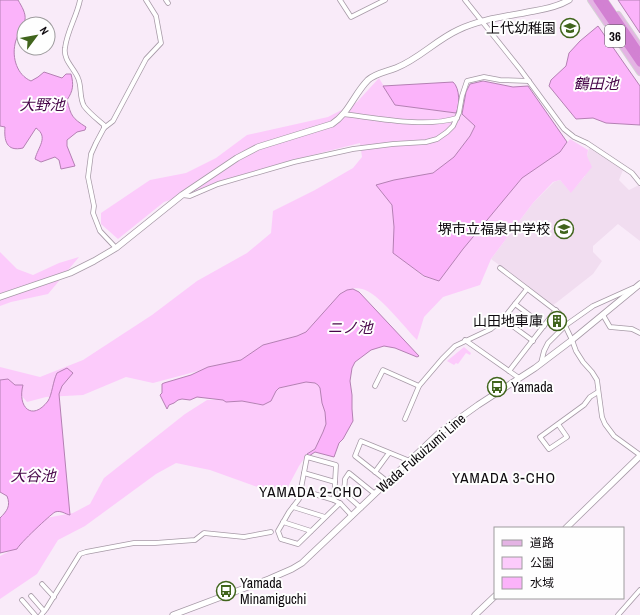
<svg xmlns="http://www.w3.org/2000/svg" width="640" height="615" font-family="'Archivo Narrow','Noto Sans JP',sans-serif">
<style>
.built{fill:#f1ddf0}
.green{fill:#fccbfb}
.water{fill:#fbb3fa;stroke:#b480b3}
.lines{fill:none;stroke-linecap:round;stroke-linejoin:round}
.street-casing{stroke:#a79aa7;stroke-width:5.5}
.secondary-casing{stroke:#a79aa7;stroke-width:7}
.primary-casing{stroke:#d4d3d4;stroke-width:8}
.highway-casing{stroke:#d4d3d4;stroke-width:8}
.street{stroke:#fff;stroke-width:4}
.secondary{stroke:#fff;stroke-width:5.5}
.primary{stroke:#e4b3e4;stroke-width:6}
.highway{stroke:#d281d2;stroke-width:7}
.labels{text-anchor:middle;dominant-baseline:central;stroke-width:4;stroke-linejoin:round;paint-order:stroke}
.shield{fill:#fefefe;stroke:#565356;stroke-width:1}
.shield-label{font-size:13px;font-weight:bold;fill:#0e0a0e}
.poi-label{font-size:14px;fill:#0e0a0e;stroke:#fefefe;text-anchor:end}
.street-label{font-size:14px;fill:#0e0a0e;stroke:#fefefe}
.water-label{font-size:15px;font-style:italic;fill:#460548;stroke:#fefefe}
.neighbourhood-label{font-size:15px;letter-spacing:1px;fill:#0e0a0e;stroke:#fefefe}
</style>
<rect width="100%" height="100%" fill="#f9ebf9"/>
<polygon class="built" points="589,148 623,170 619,180 629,190 639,185 640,187 640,241 618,224 593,246 593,252 602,261 593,274 556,303 553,305 491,259 533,203 554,182 560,180 571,192 585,176 587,156"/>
<g class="green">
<path d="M379 78 395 105 462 114 475 125C467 144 452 162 434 172 427 176 404 178 394 180L392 205 394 227V253L424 277 439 281 463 249 522 178 560 152 570 139 588 150 587 156 592 167 571 193 560 180 553 182 533 203 491 259 480 285 443 297 424 317 417 340C404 327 379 293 362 289 355 287 346 290 340 294L307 332 297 336 263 345 241 360 208 367 202 370 153 383 126 377 83 395 46 397 27 402 8 380 0 381V367L40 377 83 360 152 315 197 281 247 253 271 233 273 211 315 190 353 168 362 157 360 143 281 163 164 202 118 239 101 224V213L150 180 186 173 216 158 247 135 328 117 357 102Z"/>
<polygon points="0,252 17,269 33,275 59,263 79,257 48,294 11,302 0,306"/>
<polygon points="464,347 471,353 470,355 466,353 458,364 456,363 454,365 447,361"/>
<polygon points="306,382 315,383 320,388 326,416 326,424 323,432 315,449 307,454 299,466 283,496 210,470 176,463 156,474 85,526 58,540 37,574 0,599 0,556 16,548 46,518 73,513 90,504 104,478 185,414 207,400 223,400 226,402 242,401 259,405 263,405 271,401 277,389"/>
</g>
<g class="water">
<path d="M0 0H18C22 7 26 13 25 20 24 29 16 36 15 44 12 58 17 75 31 81L38 77 44 72 62 78 66 74H71C74 85 73 91 67 100 71 116 72 118 86 127L85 130 77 132 67 140V146L75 166 61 169 59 160 55 157 41 162 35 159C38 147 49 137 36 128L23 148C6 152 4 140 5 127L0 126Z"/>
<polygon points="618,0 640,0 640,33"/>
<polygon points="598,26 640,86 640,125 606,123 593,118 576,119 549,86 551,80 566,66 569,53 580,41"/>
<polygon points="483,81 513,87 528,86 567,142 560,152 522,178 463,249 439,281 424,276 393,253 394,227 392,205 376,185 394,180 433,173 454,157 470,136 475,126 462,114 466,92 470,84"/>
<path d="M453 82C460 88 460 106 456 113L395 105 383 86Z"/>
<polygon points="353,289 359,292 419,356 417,357 395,348 384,346 371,350 355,362 352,368 350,381 352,395 352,409 353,421 343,439 339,443 334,457 315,452 309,456 307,454 315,449 323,432 326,424 325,412 322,403 320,388 318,385 315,383 306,382 279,388 276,391 271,401 263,405 242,401 226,402 223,400 197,397 190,400 182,399 178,400 174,403 169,405 167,409 160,395 162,393 162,384 164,383 191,375 208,367 241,360 263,345 297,336 306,332 340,294 347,290"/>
<path d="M67 368 73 373 62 386 59 394 70 515C65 514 61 510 55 512 50 515 19 544 17 549L0 553V518C7 511 11 506 7 496L0 492V380L8 379 15 385H23C17 407 32 422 48 401 52 395 53 381 57 373Z"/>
</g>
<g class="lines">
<g class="street-casing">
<g id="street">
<path d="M80 0C77 16 67 31 65 48 63 60 74 68 78 78 82 87 79 97 84 106 89 113 97 119 104 125V128"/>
<polyline points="166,0 168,3"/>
<polyline points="340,0 351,17 385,0"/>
<polyline points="465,0 520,69 564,129 574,137 587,143 632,173 640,183"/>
<path d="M343 114C377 118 425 128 457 118"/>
<polyline points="182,195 190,196 218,184 294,162 353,149 393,144 426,142 437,139 447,132 453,126 459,113 462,96 467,81 484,77 500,80 529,81"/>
<polyline points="116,248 100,231 93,213 94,206 88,177 91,154 96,143 104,128 113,121 146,59 161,43 156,16 146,0"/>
<polyline points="500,268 559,313 572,340 576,351 583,362 592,372 597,380 602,417 605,424 614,436 640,455"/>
<polyline points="515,304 544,326"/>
<polyline points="603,315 610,327 632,329 640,333"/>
<polyline points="503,319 533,341"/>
<polyline points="465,340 519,378"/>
<polyline points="541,363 544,351 548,343 566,325 593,306 633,288"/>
<polyline points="509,371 556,310"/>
<polyline points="375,386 383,370 419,386"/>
<polyline points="405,419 419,386 442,359 455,346 491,329 503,319 527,289"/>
<polyline points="558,424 567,437 549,449 540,437 584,405 590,397 598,392"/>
<polyline points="375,472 389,453"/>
<polyline points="304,473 335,482"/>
<polyline points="388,482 355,456 361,441 410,461"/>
<polyline points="301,490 334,500 341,504 352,516"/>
<polyline points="334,500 336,465 307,457 299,499 289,512 278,531 281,539 298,544 340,503"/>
<polyline points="293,507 325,517"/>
<polyline points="361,508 344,493 345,479 349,473 375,494"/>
<polyline points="283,522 311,531"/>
<polyline points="42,584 54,597"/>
<polyline points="31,596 44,611"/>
<polyline points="22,600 35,615"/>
<polyline points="41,615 46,609 80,554 86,552 134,543 155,543 195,540 204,533 244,537 271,532"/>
<polyline points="618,615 640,590"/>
</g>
</g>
<g class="secondary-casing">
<g id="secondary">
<path d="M0 297 70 273 94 261 116 248 182 195 237 158 258 147 332 124C349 113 354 94 368 80 376 73 386 72 396 68 419 59 436 40 458 30 481 19 509 16 534 11 546 9 559 6 569 0"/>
<polyline points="566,528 640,456"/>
<polyline points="173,615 269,579 292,569 302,563 439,433 478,405 535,368 572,340 640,284"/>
<polyline points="475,615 495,596"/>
</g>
</g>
<g class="primary-casing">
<g id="primary">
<polyline points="591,0 640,72"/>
<polyline points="618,15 640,47"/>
</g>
</g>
<g class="highway-casing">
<g id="highway">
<polyline points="597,0 640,63"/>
<polyline points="604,0 640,53"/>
</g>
</g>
<use href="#street" class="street"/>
<use href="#secondary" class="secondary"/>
<use href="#primary" class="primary"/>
<use href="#highway" class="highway"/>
</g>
<defs>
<g id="school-ring" transform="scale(1)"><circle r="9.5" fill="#fefefe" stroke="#40641c" stroke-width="1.5"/><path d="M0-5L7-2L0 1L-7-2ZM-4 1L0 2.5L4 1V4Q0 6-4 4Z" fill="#40641c"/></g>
<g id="building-ring" transform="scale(1)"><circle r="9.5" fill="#fefefe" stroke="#40641c" stroke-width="1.5"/><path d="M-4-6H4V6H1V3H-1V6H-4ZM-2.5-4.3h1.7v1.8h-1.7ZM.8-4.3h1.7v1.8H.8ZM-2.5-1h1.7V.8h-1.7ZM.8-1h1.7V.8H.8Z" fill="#40641c"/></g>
<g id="bus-ring" transform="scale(1)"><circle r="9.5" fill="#fefefe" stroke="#40641c" stroke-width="1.5"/><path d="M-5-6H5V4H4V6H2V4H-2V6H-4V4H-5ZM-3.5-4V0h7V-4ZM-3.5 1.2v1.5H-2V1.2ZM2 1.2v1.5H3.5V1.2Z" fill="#40641c"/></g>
</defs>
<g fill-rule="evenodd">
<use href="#school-ring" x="570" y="28"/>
<use href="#school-ring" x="564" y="229"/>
<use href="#building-ring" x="557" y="321"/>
<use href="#bus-ring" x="497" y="387"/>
<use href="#bus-ring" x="226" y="591"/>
</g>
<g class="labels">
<rect class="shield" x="605" y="25" width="20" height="22" rx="3"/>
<g class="shield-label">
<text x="615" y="36">36</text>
</g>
<g class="poi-label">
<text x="556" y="28">上代幼稚園</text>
<text x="550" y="229">堺市立福泉中学校</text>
<text x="543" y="321">山田地車庫</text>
<text x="511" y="387" text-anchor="start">Yamada</text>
<text x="240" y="583" text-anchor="start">Yamada<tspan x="240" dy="16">Minamiguchi</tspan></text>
</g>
<g class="street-label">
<text transform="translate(421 453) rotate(-41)">Wada Fukuizumi Line</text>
</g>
<g class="water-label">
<text x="596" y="83">鶴田池</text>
<text x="42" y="104">大野池</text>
<text x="350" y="327">ニノ池</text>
<text x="33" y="475">大谷池</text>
</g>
<g class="neighbourhood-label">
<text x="504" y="477">YAMADA 3-CHO</text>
<text x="311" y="491">YAMADA 2-CHO</text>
</g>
</g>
<rect x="494" y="527" width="130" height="72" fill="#fefefe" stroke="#9e9c9e"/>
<rect x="502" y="540" width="20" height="6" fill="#e4b3e4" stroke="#9e9c9e"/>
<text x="530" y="547" font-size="12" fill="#0e0a0e">道路</text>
<rect x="502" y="557" width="20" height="12" fill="#fccbfb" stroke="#9e9c9e"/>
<text x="530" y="567" font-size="12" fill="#0e0a0e">公園</text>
<rect x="502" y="577" width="20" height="12" fill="#fbb3fa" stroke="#9e9c9e"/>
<text x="530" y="587" font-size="12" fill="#0e0a0e">水域</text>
<g transform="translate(36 36) rotate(58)"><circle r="19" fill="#fefefe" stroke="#9e9c9e"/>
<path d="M0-3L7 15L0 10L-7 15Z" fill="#40641c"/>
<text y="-6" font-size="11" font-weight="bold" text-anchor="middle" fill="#0e0a0e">N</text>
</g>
</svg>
